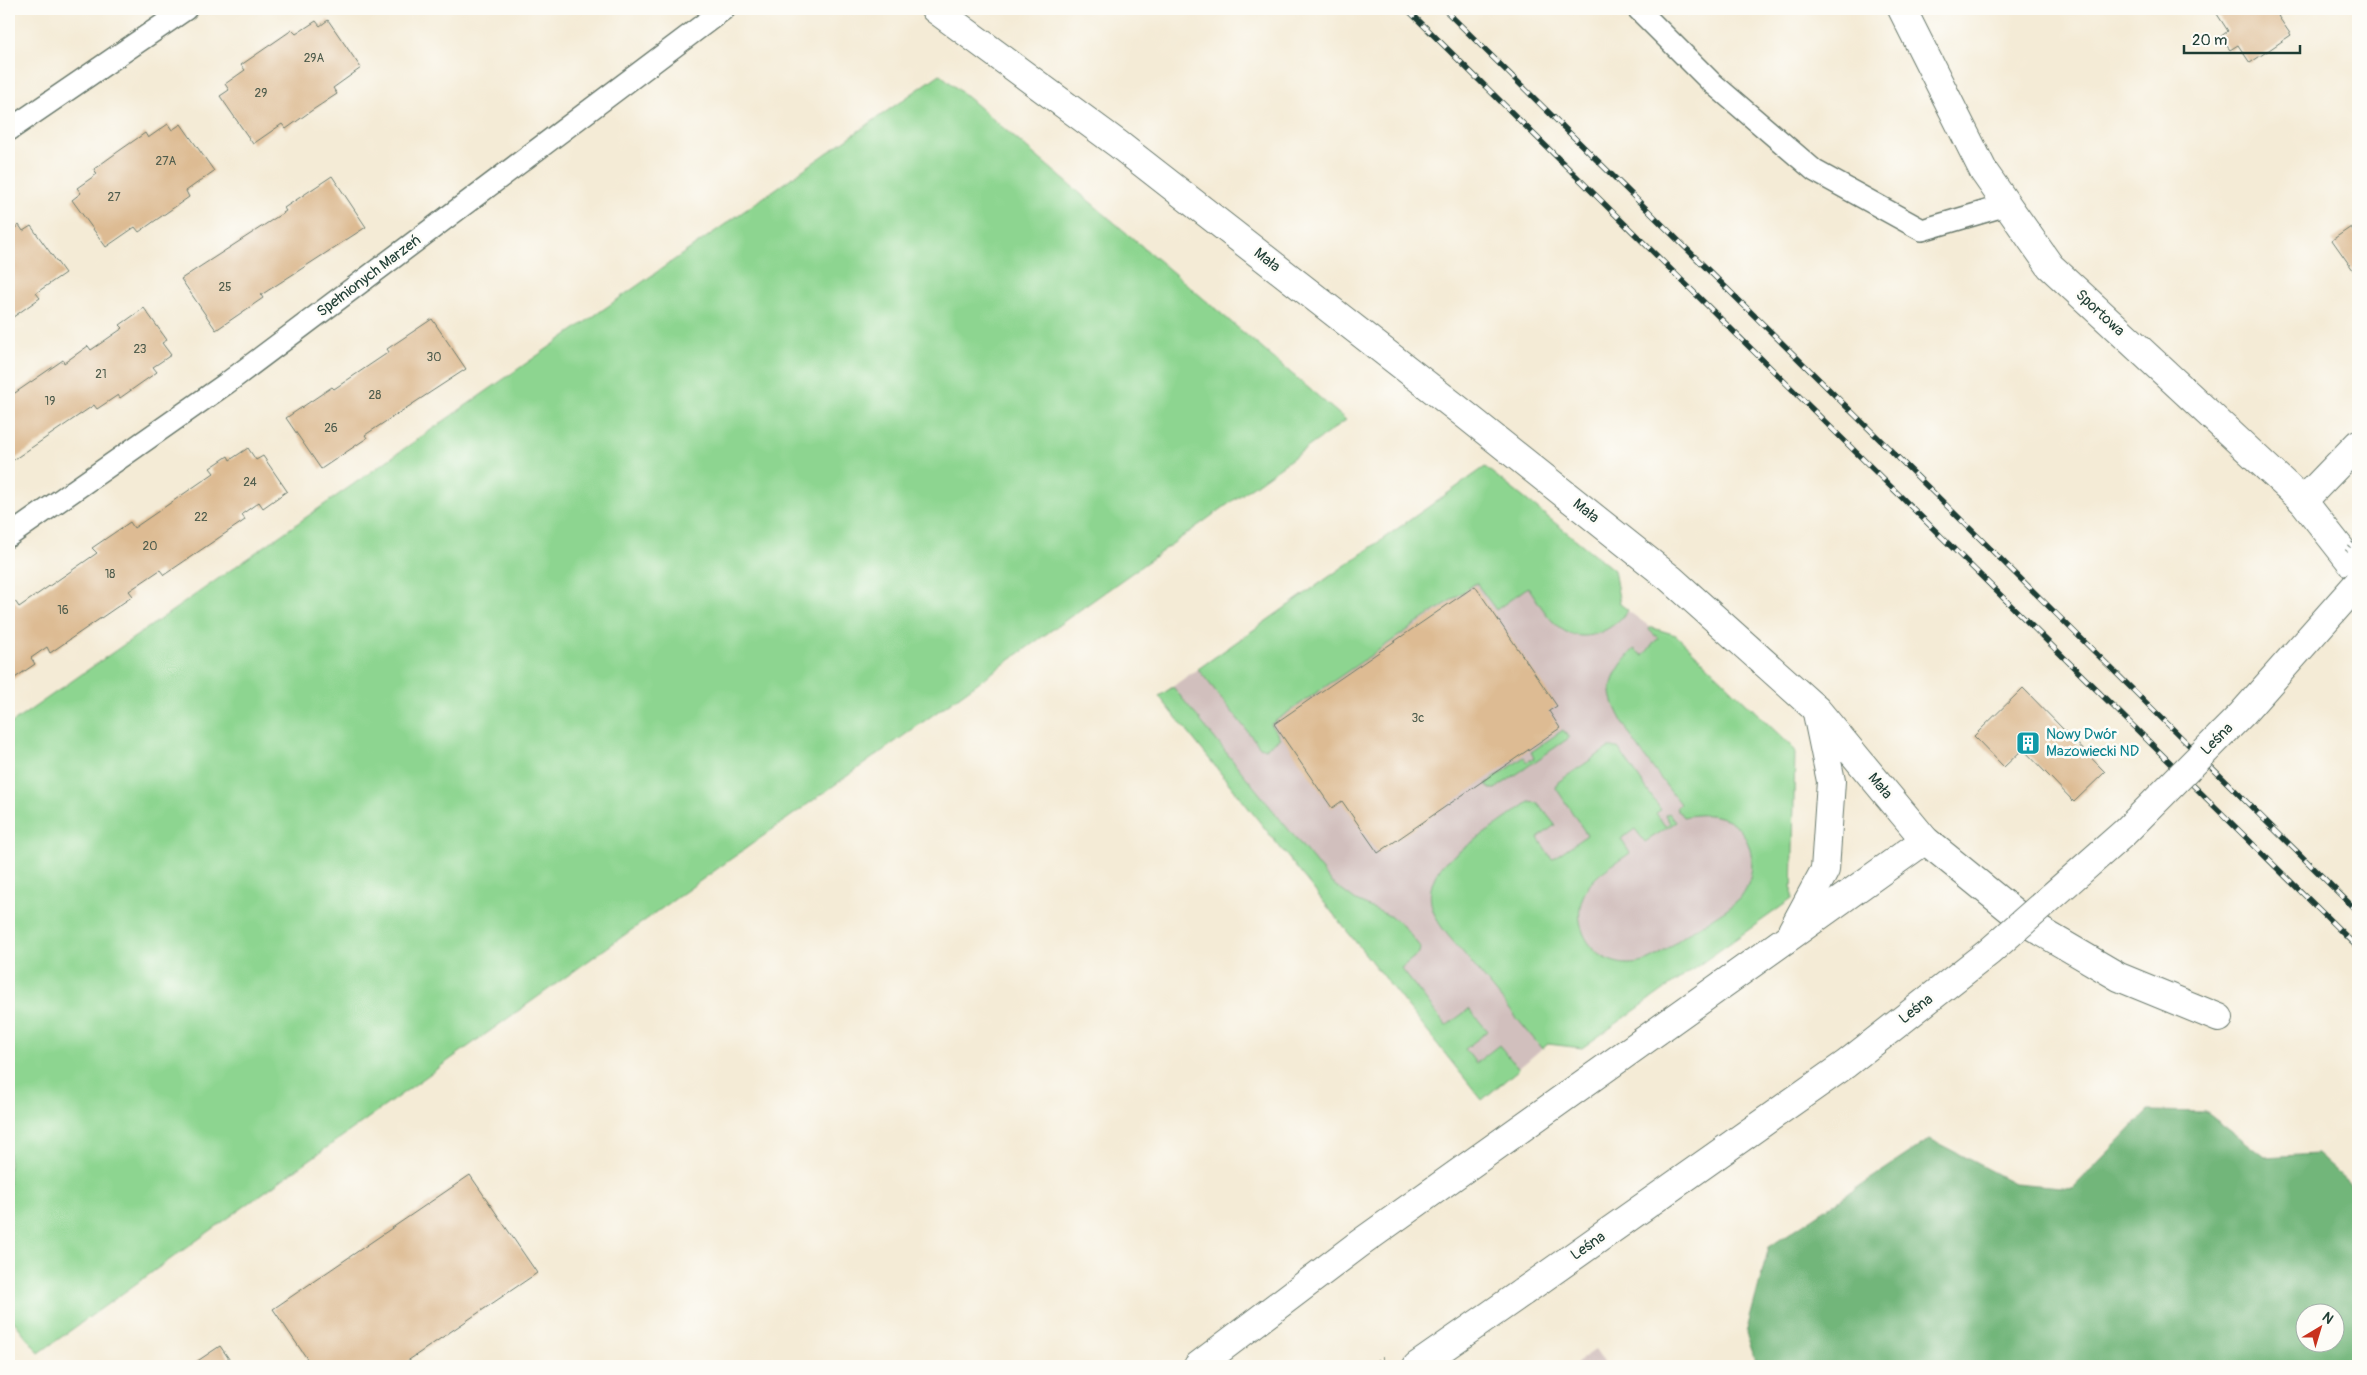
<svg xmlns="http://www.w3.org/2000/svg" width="2367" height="1375" font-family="Pangolin,sans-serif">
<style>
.industrial{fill:#d1bfbd}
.green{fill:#8dd590;stroke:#568962}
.forest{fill:#72b67a;stroke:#487a57;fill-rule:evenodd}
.building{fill:#ddbb93}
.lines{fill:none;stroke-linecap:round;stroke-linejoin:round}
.service-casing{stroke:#6a7a6d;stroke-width:24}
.minor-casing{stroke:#6a7a6d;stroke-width:30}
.path{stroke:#6a7a6d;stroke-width:3;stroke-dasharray:1 4;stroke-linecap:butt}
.service{stroke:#fff;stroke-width:21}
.minor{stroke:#fff;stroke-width:28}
.rail-casing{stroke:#1f3d34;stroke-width:5.5}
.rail{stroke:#fdfcf7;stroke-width:4;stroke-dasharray:11;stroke-linecap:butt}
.minor-bridge-casing{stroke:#6a7a6d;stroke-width:30;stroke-linecap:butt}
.path-bridge{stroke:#6a7a6d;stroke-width:3;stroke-dasharray:1 4;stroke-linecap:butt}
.minor-bridge{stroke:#fff;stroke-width:28}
.labels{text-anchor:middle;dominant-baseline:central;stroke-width:5;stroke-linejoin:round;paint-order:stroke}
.number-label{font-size:12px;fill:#4e5c4c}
.street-label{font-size:15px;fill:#1f3d34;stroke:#fdfcf7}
.culture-label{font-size:15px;fill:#0d838f;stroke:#fdfcf7;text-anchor:start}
</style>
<rect width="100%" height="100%" fill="#fdfcf7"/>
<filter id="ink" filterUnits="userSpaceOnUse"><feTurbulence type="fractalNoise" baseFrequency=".02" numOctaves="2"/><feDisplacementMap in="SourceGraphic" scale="10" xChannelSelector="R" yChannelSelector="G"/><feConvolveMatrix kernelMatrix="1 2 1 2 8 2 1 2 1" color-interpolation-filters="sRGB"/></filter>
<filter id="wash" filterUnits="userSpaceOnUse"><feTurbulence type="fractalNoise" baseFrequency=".0096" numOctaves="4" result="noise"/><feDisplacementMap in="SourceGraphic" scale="20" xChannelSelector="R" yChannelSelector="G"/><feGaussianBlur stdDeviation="1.12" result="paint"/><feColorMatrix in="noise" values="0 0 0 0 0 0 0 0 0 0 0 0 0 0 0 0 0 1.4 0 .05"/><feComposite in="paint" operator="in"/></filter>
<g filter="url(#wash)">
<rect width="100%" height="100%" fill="#f4ebd6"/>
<g class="industrial">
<polygon points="1485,467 1614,570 1620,605 1650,627 1676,635 1795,750 1792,899 1582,1048 1547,1044 1482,1100 1159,696"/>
<polygon points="1595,1350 1606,1366 1572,1366"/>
</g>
<g class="green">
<polygon points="940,74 1346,420 39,1353 9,1315 9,725"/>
<path d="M1485 467 1614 570 1620 604 1628 610C1613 631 1583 646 1560 628 1546 617 1538 601 1528 587L1496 610 1476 583 1271 724 1280 738 1265 749 1260 747 1198 669Z"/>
<path d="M1650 627 1676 635 1795 750 1792 899 1582 1048 1548 1044 1542 1049C1517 1018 1491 987 1466 956 1456 944 1440 929 1434 913 1426 894 1432 876 1446 861L1529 802 1538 803 1555 825 1538 838 1552 859 1587 835 1556 788 1558 782 1608 748H1618L1661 810 1656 813 1665 826 1670 823 1665 815 1669 813 1676 822 1645 842 1635 829 1621 839 1630 853C1615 864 1596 873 1587 889 1567 920 1590 963 1627 964 1634 964 1643 963 1649 960 1663 954 1675 942 1687 934 1703 923 1723 913 1738 900 1742 896 1746 889 1748 884 1757 862 1750 832 1728 820 1713 813 1698 814 1683 817L1676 808 1680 804C1663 781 1609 715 1611 689 1613 673 1624 660 1634 649L1643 656 1658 638 1649 630Z"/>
<polygon points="1173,687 1332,883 1356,901 1392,917 1403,926 1420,947 1419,953 1401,968 1446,1026 1469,1009 1488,1031 1465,1049 1476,1063 1499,1045 1519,1069 1482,1100 1159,696"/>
<polygon points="1563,730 1569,738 1495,789 1490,789 1486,784 1524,757 1527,762 1534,758 1531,752"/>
</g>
<path class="forest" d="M2148 1111 2206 1112 2264 1157 2317 1154 2358 1191V1366H1758L1746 1333 1769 1247 1930 1139 2014 1183 2073 1188ZM2304 1312H2334V1342H2304Z"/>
<g id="blocks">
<g class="building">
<polygon points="2225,9 2286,9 2287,10 2278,16 2291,35 2250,63 2238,45 2230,50 2220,37 2228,31 2217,14"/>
<polygon points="328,20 361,68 333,88 337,94 311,111 286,129 282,124 253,144 220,96 229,90 225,84 245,70 241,65 292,30 296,34 316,21 320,26"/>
<polygon points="168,124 172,130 181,124 214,171 186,191 189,197 139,232 135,227 106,247 72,200 81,193 77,188 97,174 94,169 119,151 145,133 148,138"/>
<polygon points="332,176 366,227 261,295 263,298 216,330 181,279 286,211 284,208"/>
<polygon points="19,225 23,231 31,226 65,273 36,293 40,298 9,320 9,233"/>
<polygon points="2351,227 2358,239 2358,277 2332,240"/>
<polygon points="144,308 167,340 162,343 171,355 153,367 157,372 120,398 118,395 97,409 94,405 9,463 9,397 63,360 64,363 88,346 91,350 123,328 120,325"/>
<polygon points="432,319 466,369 365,435 367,438 321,469 286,418 332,387 334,389 389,352 387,349"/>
<polygon points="248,448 256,460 263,456 287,491 263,508 259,502 242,514 245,520 164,575 160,570 129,591 133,596 50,653 47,647 31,658 35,664 9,682 9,605 15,601 19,607 97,553 92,548 130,522 134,528 214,473 210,468 228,456 230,460"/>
<polygon points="1475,586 1557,706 1549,711 1560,728 1378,853 1342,801 1332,808 1274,724"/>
<polygon points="2023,688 2105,772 2074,802 2023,749 2004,767 1974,736"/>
<polygon points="470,1175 537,1273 400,1366 312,1366 273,1309"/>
<polygon points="220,1346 234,1366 190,1366"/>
</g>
</g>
</g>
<g filter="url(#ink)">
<use href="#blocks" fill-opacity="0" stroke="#6a7a6d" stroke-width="1"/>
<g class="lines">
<g class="service-casing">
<g id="service">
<polyline points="1638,9 1710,81 1815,171 1922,230 2007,205"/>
<polyline points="9,130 186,9"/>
<polyline points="9,536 227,383 724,9"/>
</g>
</g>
<g class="minor-casing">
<g id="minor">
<polyline points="935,9 1118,144 1463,413 1671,579 1817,710 1925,840 2027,923 2119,977 2219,1018"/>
<polyline points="1902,9 1984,172 2050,266 2303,501 2358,571"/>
<polyline points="2303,501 2358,444"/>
<polyline points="1792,931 1825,870 1831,781 1817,713"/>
<polyline points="1198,1366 1359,1244 1925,840"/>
<polyline points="1417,1366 1523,1292"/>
</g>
</g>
<polyline class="path" points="1370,1366 1384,1357"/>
<use href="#service" class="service"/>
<use href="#minor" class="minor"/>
<g class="rail-casing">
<g id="rail">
<polyline points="1407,9 2358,948"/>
<polyline points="1444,9 2358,912"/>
</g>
</g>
<use href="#rail" class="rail"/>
<g class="minor-bridge-casing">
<polyline id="minor-bridge" points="1523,1292 1846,1064 1989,952 2125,832 2242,714 2358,583"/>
</g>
<polyline class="path-bridge" points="2346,551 2358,536"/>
<use href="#minor-bridge" class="minor-bridge"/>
</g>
</g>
<defs>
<g id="building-square" transform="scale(1.25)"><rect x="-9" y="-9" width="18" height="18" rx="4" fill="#0f9aa8" stroke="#fdfcf7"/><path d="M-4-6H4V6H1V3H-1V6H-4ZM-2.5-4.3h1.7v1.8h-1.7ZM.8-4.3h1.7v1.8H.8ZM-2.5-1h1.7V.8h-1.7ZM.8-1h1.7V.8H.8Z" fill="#fff"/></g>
</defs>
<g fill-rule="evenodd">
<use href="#building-square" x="2028" y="743"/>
</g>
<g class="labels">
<g class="number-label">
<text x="314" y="58">29A</text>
<text x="261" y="93">29</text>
<text x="166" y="161">27A</text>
<text x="114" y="197">27</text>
<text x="225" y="287">25</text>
<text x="140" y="349">23</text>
<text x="434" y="357">30</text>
<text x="101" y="374">21</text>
<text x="375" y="395">28</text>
<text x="50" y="401">19</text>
<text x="331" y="428">26</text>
<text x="250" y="482">24</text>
<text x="201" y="517">22</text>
<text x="150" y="546">20</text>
<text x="110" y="574">18</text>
<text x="63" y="610">16</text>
<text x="1418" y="718">3c</text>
</g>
<g class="street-label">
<text transform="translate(1267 260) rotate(38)">Mała</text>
<text transform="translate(369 276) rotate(-37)">Spełnionych Marzeń</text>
<text transform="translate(2100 313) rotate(43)">Sportowa</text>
<text transform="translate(1586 511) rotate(39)">Mała</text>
<text transform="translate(2217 739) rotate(-45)">Leśna</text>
<text transform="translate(1880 786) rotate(50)">Mała</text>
<text transform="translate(1916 1009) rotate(-38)">Leśna</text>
<text transform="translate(1588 1246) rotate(-35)">Leśna</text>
</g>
<g class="culture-label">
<text x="2046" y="734">Nowy Dwór<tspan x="2046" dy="17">Mazowiecki ND</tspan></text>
</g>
</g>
<rect width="2367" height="1375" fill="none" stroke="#fdfcf7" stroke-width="30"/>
<g transform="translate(2320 1328) rotate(38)"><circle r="24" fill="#fdfcf7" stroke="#a4b0a9"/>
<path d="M0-4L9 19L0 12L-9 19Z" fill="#c8321e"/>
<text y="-8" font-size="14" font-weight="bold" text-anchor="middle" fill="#1f3d34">N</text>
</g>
<path d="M2184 45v8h116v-8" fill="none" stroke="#1f3d34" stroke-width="2.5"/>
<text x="2192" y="45" font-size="15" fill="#1f3d34" stroke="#fdfcf7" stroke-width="4" paint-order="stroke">20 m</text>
</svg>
